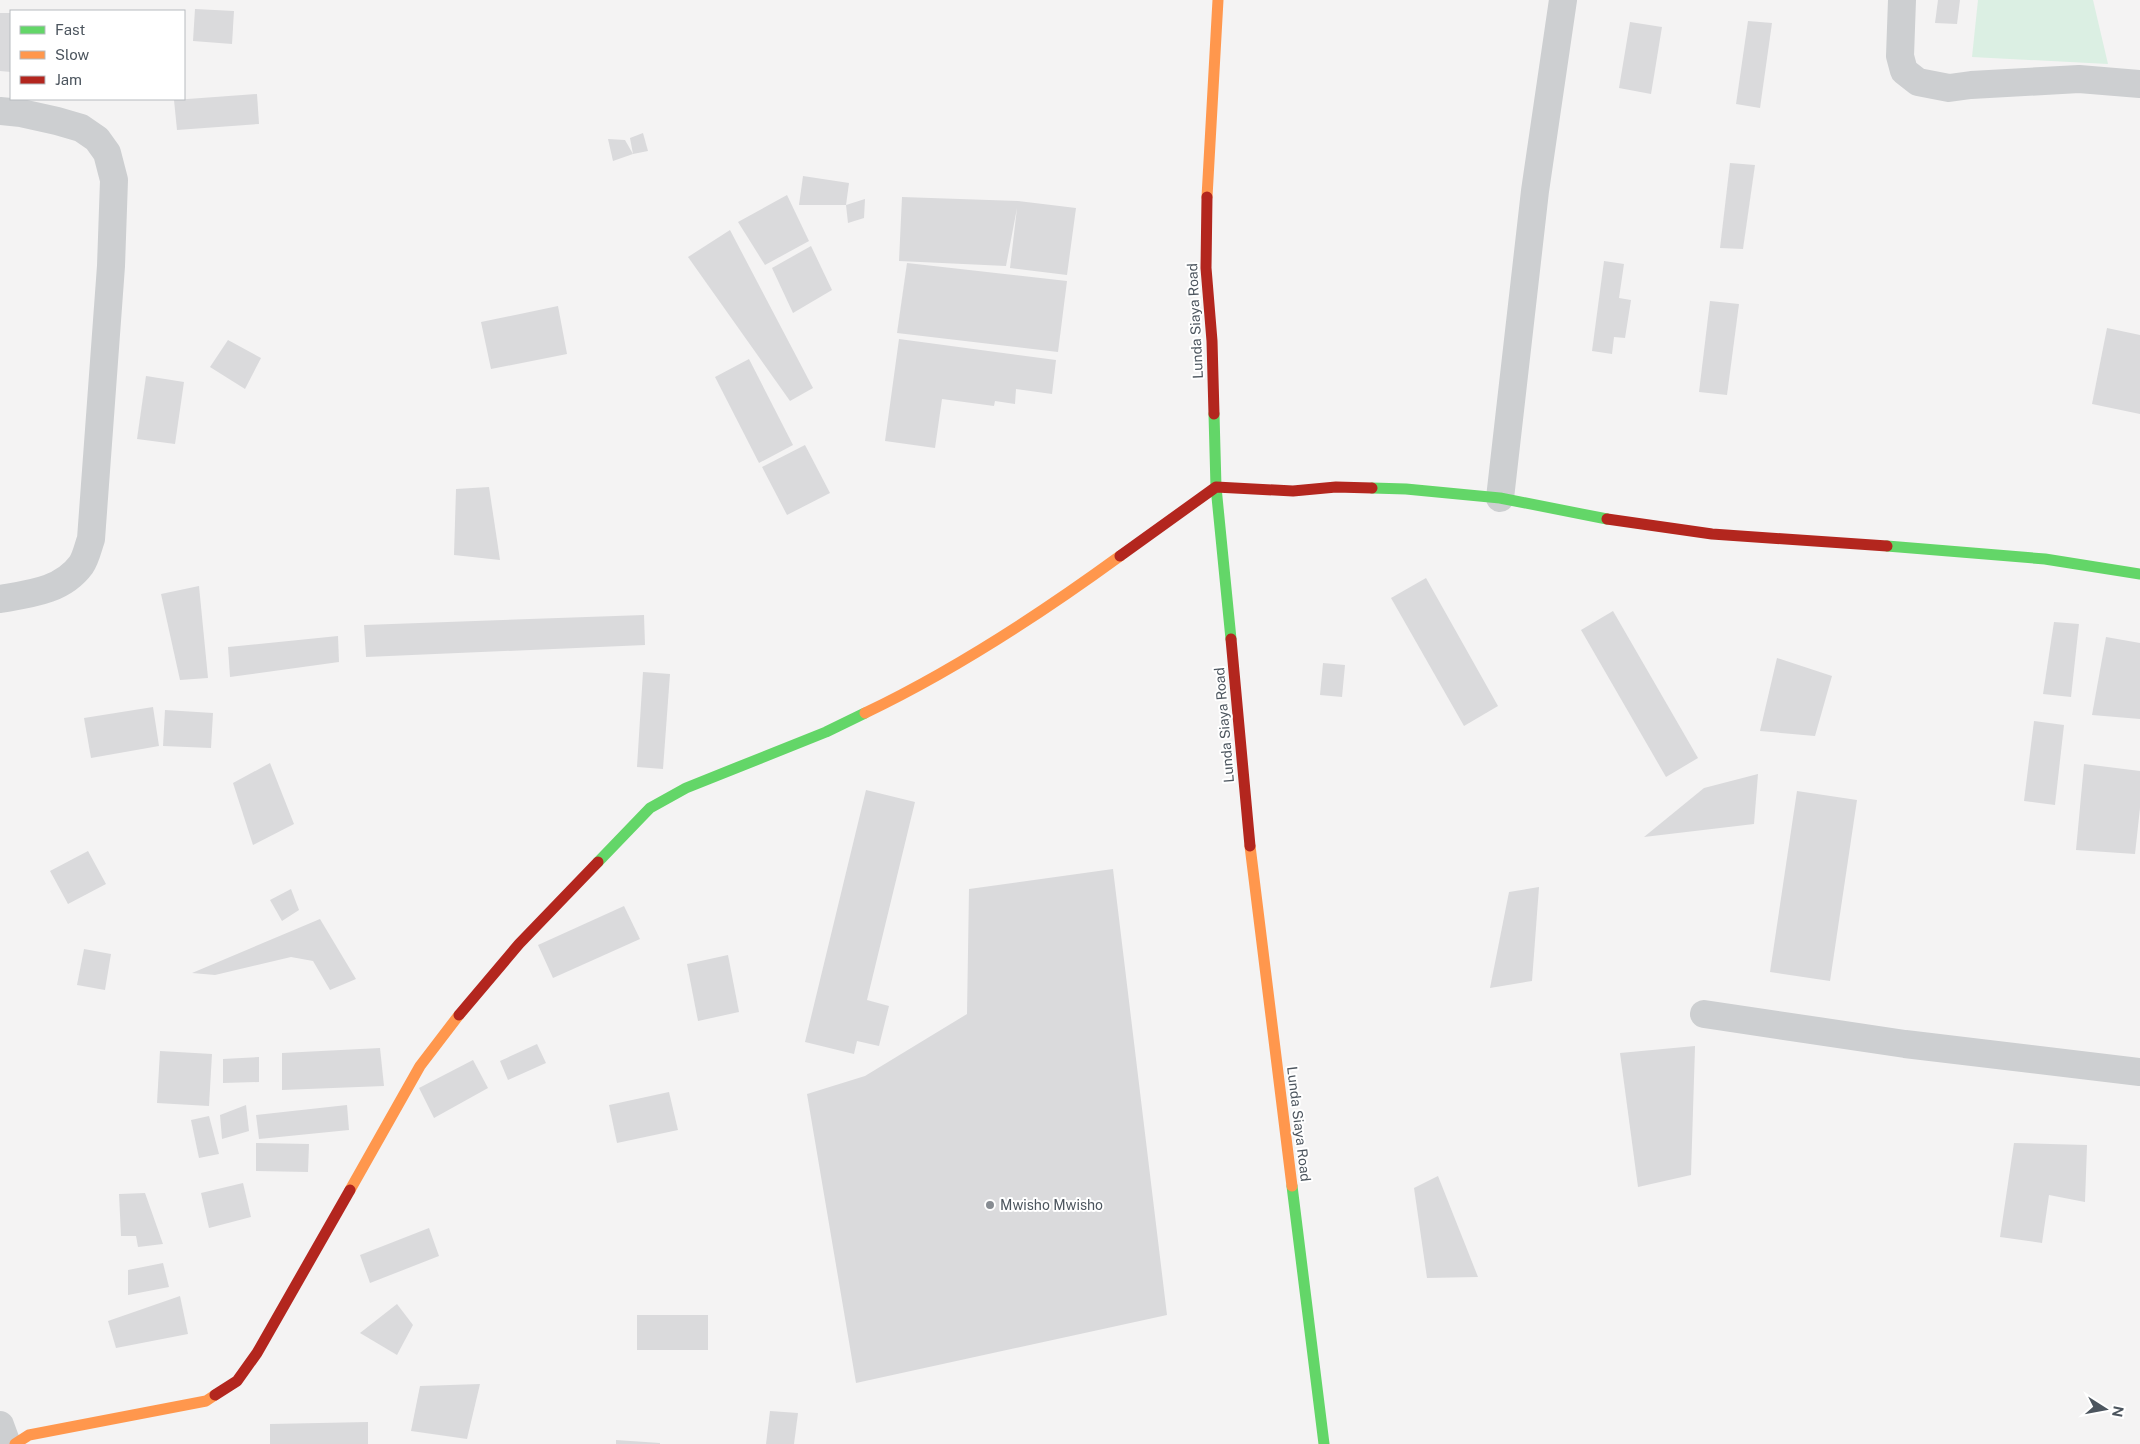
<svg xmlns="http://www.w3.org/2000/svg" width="2140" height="1444" font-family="'Public Sans',sans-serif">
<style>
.green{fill:#dbefe3}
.building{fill:#dadadc}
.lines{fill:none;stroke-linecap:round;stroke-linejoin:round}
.street{stroke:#cdcfd1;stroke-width:28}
.fast{stroke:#63d668;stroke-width:11}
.slow{stroke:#ff974d;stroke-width:11}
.jam{stroke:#b3261e;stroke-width:11}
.poi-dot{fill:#878c92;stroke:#fff;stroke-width:2}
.labels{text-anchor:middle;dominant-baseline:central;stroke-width:4;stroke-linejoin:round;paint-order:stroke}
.street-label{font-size:14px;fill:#4c555e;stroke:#fff}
.poi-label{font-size:14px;fill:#4c555e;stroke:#fff;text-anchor:start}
</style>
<rect width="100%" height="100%" fill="#f4f3f3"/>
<polygon class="green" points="1978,0 2093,0 2108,64 1972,57"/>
<g class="building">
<polygon points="1938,0 1960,0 1957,24 1935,23"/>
<polygon points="195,9 234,11 232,44 193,41"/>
<polygon points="0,13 11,13 11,72 0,71"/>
<polygon points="1748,21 1772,23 1760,108 1736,104"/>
<polygon points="1630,22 1662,27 1651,94 1619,88"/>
<polygon points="257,94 259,124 177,130 174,100"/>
<polygon points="643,133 648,151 633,154 630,138"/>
<polygon points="608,139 625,140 633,154 613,161"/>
<polygon points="1730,163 1755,165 1743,249 1720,248"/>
<polygon points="803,176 849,183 846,205 799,205"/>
<polygon points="787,195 809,241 765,265 738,222"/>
<polygon points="902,197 1018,201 1076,208 1067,275 1010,268 1017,208 1006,266 899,261"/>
<polygon points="865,199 864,218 848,223 846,205"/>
<polygon points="730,230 813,388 790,401 688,257"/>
<polygon points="811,246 832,290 793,313 772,268"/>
<polygon points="1604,261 1624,264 1619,298 1631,300 1625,338 1614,337 1612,354 1592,351"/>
<polygon points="907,263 1067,281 1058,352 897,333"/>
<polygon points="1710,301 1739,304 1727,395 1699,392"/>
<polygon points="558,306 567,354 491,369 481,322"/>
<polygon points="2107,328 2140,335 2140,414 2092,404"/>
<polygon points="899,339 1056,360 1052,394 1016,389 1015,404 995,401 994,406 942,399 935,448 885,441"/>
<polygon points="228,340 261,358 245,389 210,367"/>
<polygon points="749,359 793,445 759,463 715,377"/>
<polygon points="146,376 184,382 175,444 137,439"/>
<polygon points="805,445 830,493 787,515 762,467"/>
<polygon points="489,487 500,560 454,555 456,489"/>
<polygon points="1426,578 1498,706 1464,726 1391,598"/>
<polygon points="199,586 208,678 180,680 161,594"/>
<polygon points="1613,611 1698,758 1666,777 1581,630"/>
<polygon points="644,615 645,645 366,657 364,625"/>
<polygon points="2054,622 2079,624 2071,697 2043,694"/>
<polygon points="338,636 339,662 230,677 228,647"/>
<polygon points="2106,637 2140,643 2140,719 2092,715"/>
<polygon points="1777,658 1832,676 1815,736 1760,731"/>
<polygon points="1323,663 1345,665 1342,697 1320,695"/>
<polygon points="643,672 670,674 663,769 637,767"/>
<polygon points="153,707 159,746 91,758 84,718"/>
<polygon points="165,710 213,713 211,748 163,746"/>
<polygon points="2034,721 2064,725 2055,805 2024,801"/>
<polygon points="270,763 294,824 253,845 233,783"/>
<polygon points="2084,764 2140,771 2140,808 2135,854 2076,850"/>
<polygon points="1758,774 1754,824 1644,837 1704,788"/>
<polygon points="866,790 915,802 867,1000 889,1006 879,1046 857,1041 854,1054 805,1042"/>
<polygon points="1797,791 1857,800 1830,981 1770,972"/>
<polygon points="88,851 106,884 68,904 50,871"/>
<polygon points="1113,869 1167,1315 856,1383 807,1094 865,1076 967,1014 969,889"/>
<polygon points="1539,887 1532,981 1490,988 1509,892"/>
<polygon points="291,889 299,910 282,921 270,900"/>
<polygon points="624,906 640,939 553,978 538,945"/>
<polygon points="320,919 356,979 330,990 313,961 291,957 215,975 192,973"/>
<polygon points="84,949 111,954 105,990 77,985"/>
<polygon points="728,955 739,1012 698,1021 687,964"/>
<polygon points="537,1044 546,1063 508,1080 500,1061"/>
<polygon points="1695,1046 1691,1175 1638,1187 1620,1053"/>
<polygon points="380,1048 384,1086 282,1090 282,1053"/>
<polygon points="160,1051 212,1054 209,1106 157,1103"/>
<polygon points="259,1057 259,1082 223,1083 223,1059"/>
<polygon points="473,1060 488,1088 434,1118 419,1088"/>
<polygon points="669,1092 678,1130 617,1143 609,1105"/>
<polygon points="246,1105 249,1131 222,1139 220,1115"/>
<polygon points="347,1105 349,1130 259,1139 256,1115"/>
<polygon points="209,1116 219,1154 199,1158 191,1120"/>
<polygon points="256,1143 309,1144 308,1172 256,1171"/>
<polygon points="2014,1143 2087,1145 2085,1202 2049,1195 2042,1243 2000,1237"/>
<polygon points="1438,1176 1478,1277 1427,1278 1414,1188"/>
<polygon points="243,1183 251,1217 209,1228 201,1193"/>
<polygon points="145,1193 163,1244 138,1247 136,1236 121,1236 119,1194"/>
<polygon points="429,1228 439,1256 370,1283 360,1255"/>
<polygon points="163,1263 169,1287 128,1295 128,1270"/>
<polygon points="180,1296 188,1334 116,1348 108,1321"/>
<polygon points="397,1304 413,1325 397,1355 360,1333"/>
<rect x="637" y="1315" width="71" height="35"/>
<polygon points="480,1384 467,1439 411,1431 420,1386"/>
<polygon points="770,1411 798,1413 794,1444 766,1444"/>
<polygon points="368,1422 368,1444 270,1444 270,1424"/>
<polygon points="616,1440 660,1443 660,1444 616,1444"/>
</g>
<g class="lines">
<g class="street">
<polyline points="1902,0 1900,56 1904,71 1918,82 1949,88 1971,85 2079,79 2140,84"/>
<path d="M0 111 21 113 57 121 81 128 97 139 107 153 114 180 111 266 91 539C88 547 86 558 81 565 62 591 29 594 0 599"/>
<polyline points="1500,498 1535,191 1563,0"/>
<polyline points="1704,1014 1905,1044 2140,1072"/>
<polyline points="0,1425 7,1444"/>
</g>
<g class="fast">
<polyline points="1214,414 1216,487 1231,639"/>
<polyline points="1372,488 1406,489 1500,498 1607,519"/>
<polyline points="1887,546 2045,559 2140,574"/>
<polyline points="598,862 650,808 686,788 826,732 865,713"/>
<polyline points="1292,1186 1324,1444"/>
</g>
<g class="slow">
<polyline points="1207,197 1218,0"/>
<path d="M865 713C955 670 1039 615 1120 556"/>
<polyline points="1250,846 1292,1186"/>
<polyline points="350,1190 420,1066 459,1015"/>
<polyline points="15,1444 29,1435 206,1401 215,1395"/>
</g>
<g class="jam">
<polyline points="1207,197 1206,268 1212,341 1214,414"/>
<polyline points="1607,519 1712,534 1887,546"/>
<polyline points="1120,556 1216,487 1293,491 1336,487 1372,488"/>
<polyline points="1231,639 1250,846"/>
<polyline points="459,1015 519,944 598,862"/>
<polyline points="215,1395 237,1381 257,1353 350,1190"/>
</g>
</g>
<circle class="poi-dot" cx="990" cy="1205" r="5"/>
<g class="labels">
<g class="street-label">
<text transform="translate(1195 321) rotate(-93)">Lunda Siaya Road</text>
<text transform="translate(1224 725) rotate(-95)">Lunda Siaya Road</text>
<text transform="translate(1299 1124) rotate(83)">Lunda Siaya Road</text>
</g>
<g class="poi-label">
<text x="1000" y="1205">Mwisho Mwisho</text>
</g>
</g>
<rect x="10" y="10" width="175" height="90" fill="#ffffff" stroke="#b7bbbf"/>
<rect x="20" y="26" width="25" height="8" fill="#63d668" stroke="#b7bbbf"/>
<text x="55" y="35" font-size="15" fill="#4c555e">Fast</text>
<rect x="20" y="51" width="25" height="8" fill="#ff974d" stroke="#b7bbbf"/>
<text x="55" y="60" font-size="15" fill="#4c555e">Slow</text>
<rect x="20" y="76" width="25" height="8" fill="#b3261e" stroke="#b7bbbf"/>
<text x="55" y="85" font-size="15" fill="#4c555e">Jam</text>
<g transform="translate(2105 1409) rotate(101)" stroke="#ffffff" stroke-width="4" paint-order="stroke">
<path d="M0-4L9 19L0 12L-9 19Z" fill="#4c555e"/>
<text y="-8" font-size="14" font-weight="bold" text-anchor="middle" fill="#4c555e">N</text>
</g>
</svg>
